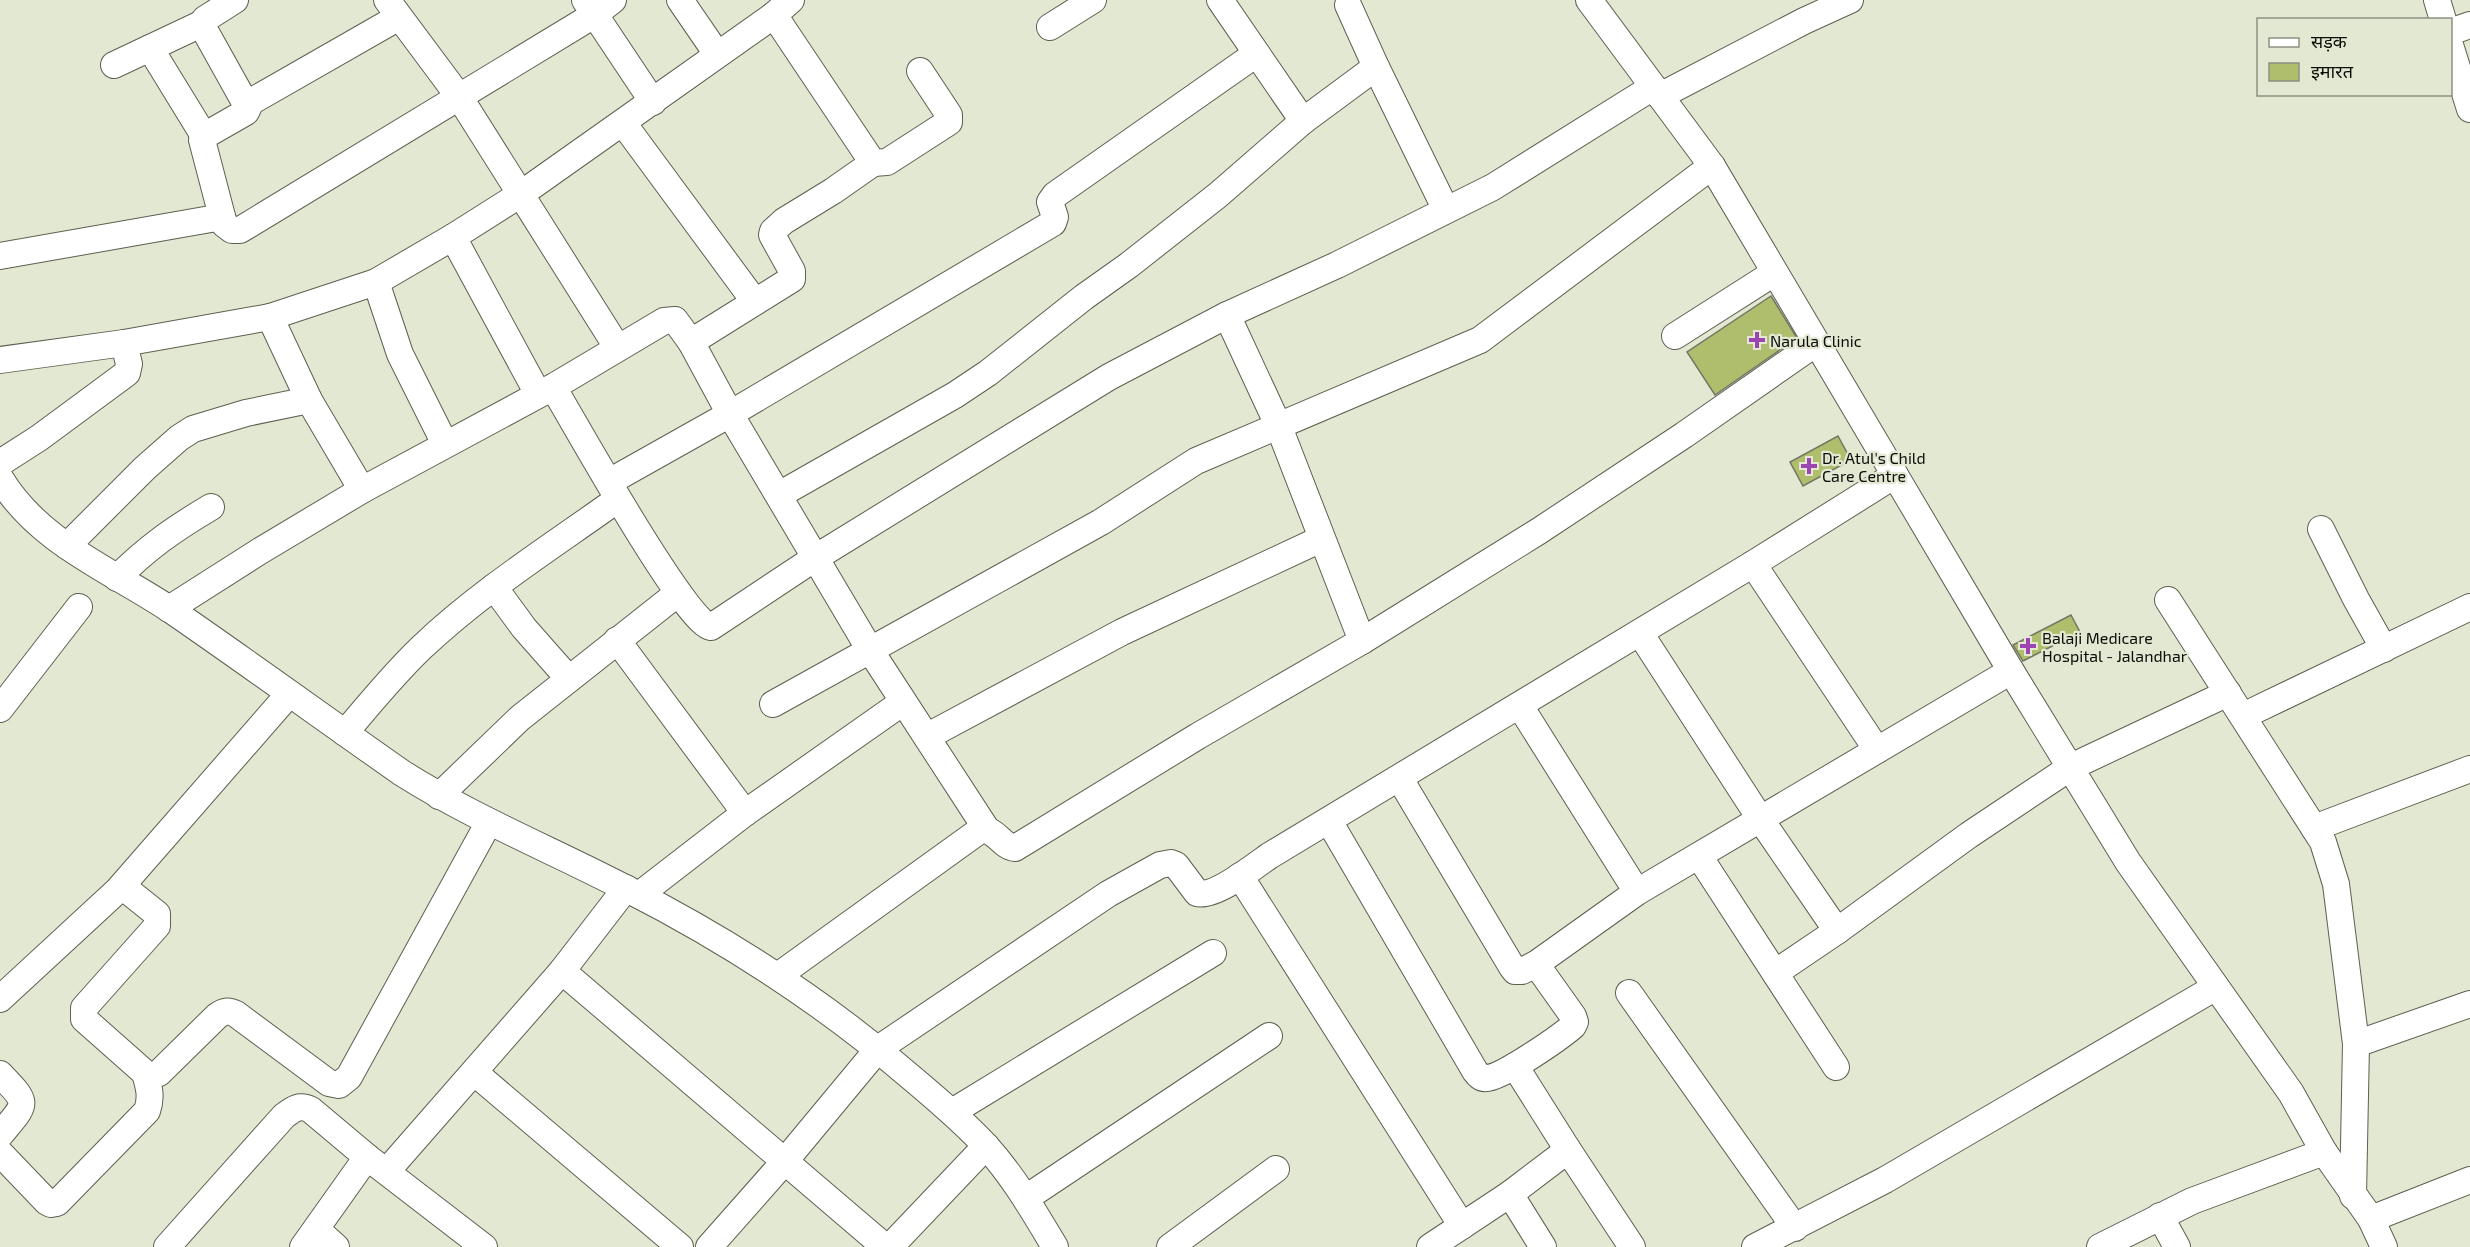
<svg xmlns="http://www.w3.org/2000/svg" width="2470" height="1247" font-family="'Exo 2','Noto Sans Devanagari',sans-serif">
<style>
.building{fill:#aebe6d;stroke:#727664;stroke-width:1.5}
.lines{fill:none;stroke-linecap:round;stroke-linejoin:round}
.minor-casing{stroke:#5c604f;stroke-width:28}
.minor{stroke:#fff;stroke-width:26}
.poi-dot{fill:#9d45b1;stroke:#e3e8d3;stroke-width:2}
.labels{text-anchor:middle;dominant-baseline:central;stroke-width:4.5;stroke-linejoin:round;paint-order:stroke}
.poi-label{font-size:16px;fill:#0b0d07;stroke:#e3e8d3;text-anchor:start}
</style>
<rect width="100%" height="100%" fill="#e3e8d3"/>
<g class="building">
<polygon points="1771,296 1797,338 1715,395 1687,352"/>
<polygon points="1838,436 1851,460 1803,486 1790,462"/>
<polygon points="2071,615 2080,632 2023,661 2013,645"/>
</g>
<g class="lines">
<g class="minor-casing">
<g id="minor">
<polyline points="235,0 205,19 204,29 248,108 246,112 204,136 202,140 224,224 232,230 240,230 594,15 613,0"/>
<polyline points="387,0 460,98 617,347"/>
<polyline points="585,0 653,102"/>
<polyline points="680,0 717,54"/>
<polyline points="1220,0 1303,121"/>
<polyline points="1589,0 1712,166 2011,671 2128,862 2291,1093 2324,1152 2371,1219 2384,1247"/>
<polyline points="2437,0 2443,20"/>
<polyline points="1348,5 1376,67 1446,210"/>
<polyline points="774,15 873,163 887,162 949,122 949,115 920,71"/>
<polyline points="1050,27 1093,0"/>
<polyline points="2450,32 2470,25"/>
<polyline points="2450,45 2470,109"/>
<polyline points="150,48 204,136"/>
<polyline points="114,65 203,23"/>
<polyline points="1660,96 1804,21 1850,0"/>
<polyline points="247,104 399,17"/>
<polyline points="623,123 755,302"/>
<polyline points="453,237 538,394"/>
<polyline points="0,256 222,217"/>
<polyline points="376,282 400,354 445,444"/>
<polyline points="1227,315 1279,427 1362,641"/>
<polyline points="270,317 309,400 362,490"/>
<polyline points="1675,336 1774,273"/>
<polyline points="691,342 792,279 792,271 772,235 773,231 784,221 833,191 873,163"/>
<polyline points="0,360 124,343 270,317 376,282 453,237 521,194 774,15 791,0"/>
<path d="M553 387C573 420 686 624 711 627L815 558 1109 377 1227 315 1337 265 1493 187 1653 87"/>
<polyline points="0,463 39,438 127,373 129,364 124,343"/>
<path d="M0 478C38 542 111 570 171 610 248 663 325 719 402 773 473 818 552 850 627 889 729 941 826 1004 913 1079 938 1100 964 1122 986 1146 1014 1177 1034 1212 1055 1247"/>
<polyline points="609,482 730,414 1053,223 1055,217 1050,202 1055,195 1256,54"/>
<polyline points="779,495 955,395 988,373 1084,297 1129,265 1218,195 1303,121 1376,67"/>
<polyline points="2321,529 2356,599 2384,649"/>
<polyline points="67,546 145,468 179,438 193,429 246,413 309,400"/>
<polyline points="1753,564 1877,750"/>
<path d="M117 578C148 547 174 529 211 507"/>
<polyline points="494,587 524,628 569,679"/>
<polyline points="2168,600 2323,842 2336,884 2356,1044 2353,1196"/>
<polyline points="169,609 260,551 362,490 553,387 664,321 675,320 691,342 730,414 870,650 987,830"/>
<polyline points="1640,633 1761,820 1837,931"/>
<polyline points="617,640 745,813"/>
<polyline points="773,704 1101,522 1196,461 1480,340 1712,166"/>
<polyline points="1520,706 1637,892"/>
<polyline points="0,709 79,607"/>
<polyline points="2243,716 2470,607"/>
<path d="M345 733C369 704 394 674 421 648 481 591 551 547 618 499"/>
<polyline points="928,736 1122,632 1321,539"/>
<polyline points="1400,779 1512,967 1515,971 1522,971 1536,964 1637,892 2011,671"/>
<polyline points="439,796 520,718 678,593"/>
<path d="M1329 821 1475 1071C1478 1075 1481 1079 1487 1078 1503 1077 1559 1038 1573 1026L1575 1022 1573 1016 1536 964"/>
<polyline points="2314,828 2470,769"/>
<polyline points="1699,856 1836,1067"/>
<polyline points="1240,876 1462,1226"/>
<path d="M122 886 157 914V926L84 1008V1019L145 1073 152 1075 159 1073 217 1016C224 1011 228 1010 236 1014L329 1083 339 1085 349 1077 489 822"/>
<polyline points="639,895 745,813 903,702"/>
<polyline points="562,971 885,1247"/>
<polyline points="1775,973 1837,931 1969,835 2071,767 2228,693"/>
<path d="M779 975 979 831C995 826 1001 847 1015 848L1198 736 1362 641 1539 531 1684 435 1816 343"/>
<polyline points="1629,993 1795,1228"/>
<polyline points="0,999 118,890 289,694"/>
<polyline points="2356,1044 2470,1004"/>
<polyline points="1515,1066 1568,1150 1632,1247"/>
<polyline points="475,1073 680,1247"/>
<path d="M0 1074C30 1105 27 1102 0 1135"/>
<polyline points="952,1112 1213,953"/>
<path d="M0 1153 47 1202 51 1204 57 1203 147 1111C152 1097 149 1087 145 1073"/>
<polyline points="387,1171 562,971 626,888"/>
<polyline points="1510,1194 1543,1247"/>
<polyline points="1026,1198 1269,1036"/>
<polyline points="2160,1216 2177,1247"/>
<polyline points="2371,1219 2470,1180"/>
<polyline points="317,1230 336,1247"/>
<path d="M167 1247 284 1116C293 1109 299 1104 311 1110L367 1157 484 1247"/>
<polyline points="303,1247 367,1157"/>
<path d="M709 1247 785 1161 878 1049 1108 894 1160 865 1171 863 1176 865 1197 893C1214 898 1255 866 1269 856L1753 564 1895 475"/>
<polyline points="890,1247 986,1146"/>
<polyline points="1170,1247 1276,1169"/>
<polyline points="1430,1247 1510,1194 1568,1150"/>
<polyline points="1755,1247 1885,1180 2216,987"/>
<polyline points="2100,1247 2192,1201 2324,1152"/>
</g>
</g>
<use href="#minor" class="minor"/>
</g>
<g class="poi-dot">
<path d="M1754 331h6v6h6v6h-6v6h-6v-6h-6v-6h6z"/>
<path d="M1806 457h6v6h6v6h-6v6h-6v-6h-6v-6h6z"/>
<path d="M2025 637h6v6h6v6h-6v6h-6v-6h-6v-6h6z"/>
</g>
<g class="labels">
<g class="poi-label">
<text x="1770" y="340">Narula Clinic</text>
<text x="1822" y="457">Dr. Atul's Child<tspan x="1822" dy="18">Care Centre</tspan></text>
<text x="2042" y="637">Balaji Medicare<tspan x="2042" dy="18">Hospital - Jalandhar</tspan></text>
</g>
</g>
<rect x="2257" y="18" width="195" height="78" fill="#e3e8d3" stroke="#8d9081" stroke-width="1.5"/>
<rect x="2269" y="38" width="30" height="9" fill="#ffffff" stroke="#8d9081" stroke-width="1.5"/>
<text x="2311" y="48" font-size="18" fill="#0b0d07">सड़क</text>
<rect x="2269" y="63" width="30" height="18" fill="#aebe6d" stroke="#8d9081" stroke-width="1.5"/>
<text x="2311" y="78" font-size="18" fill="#0b0d07">इमारत</text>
</svg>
